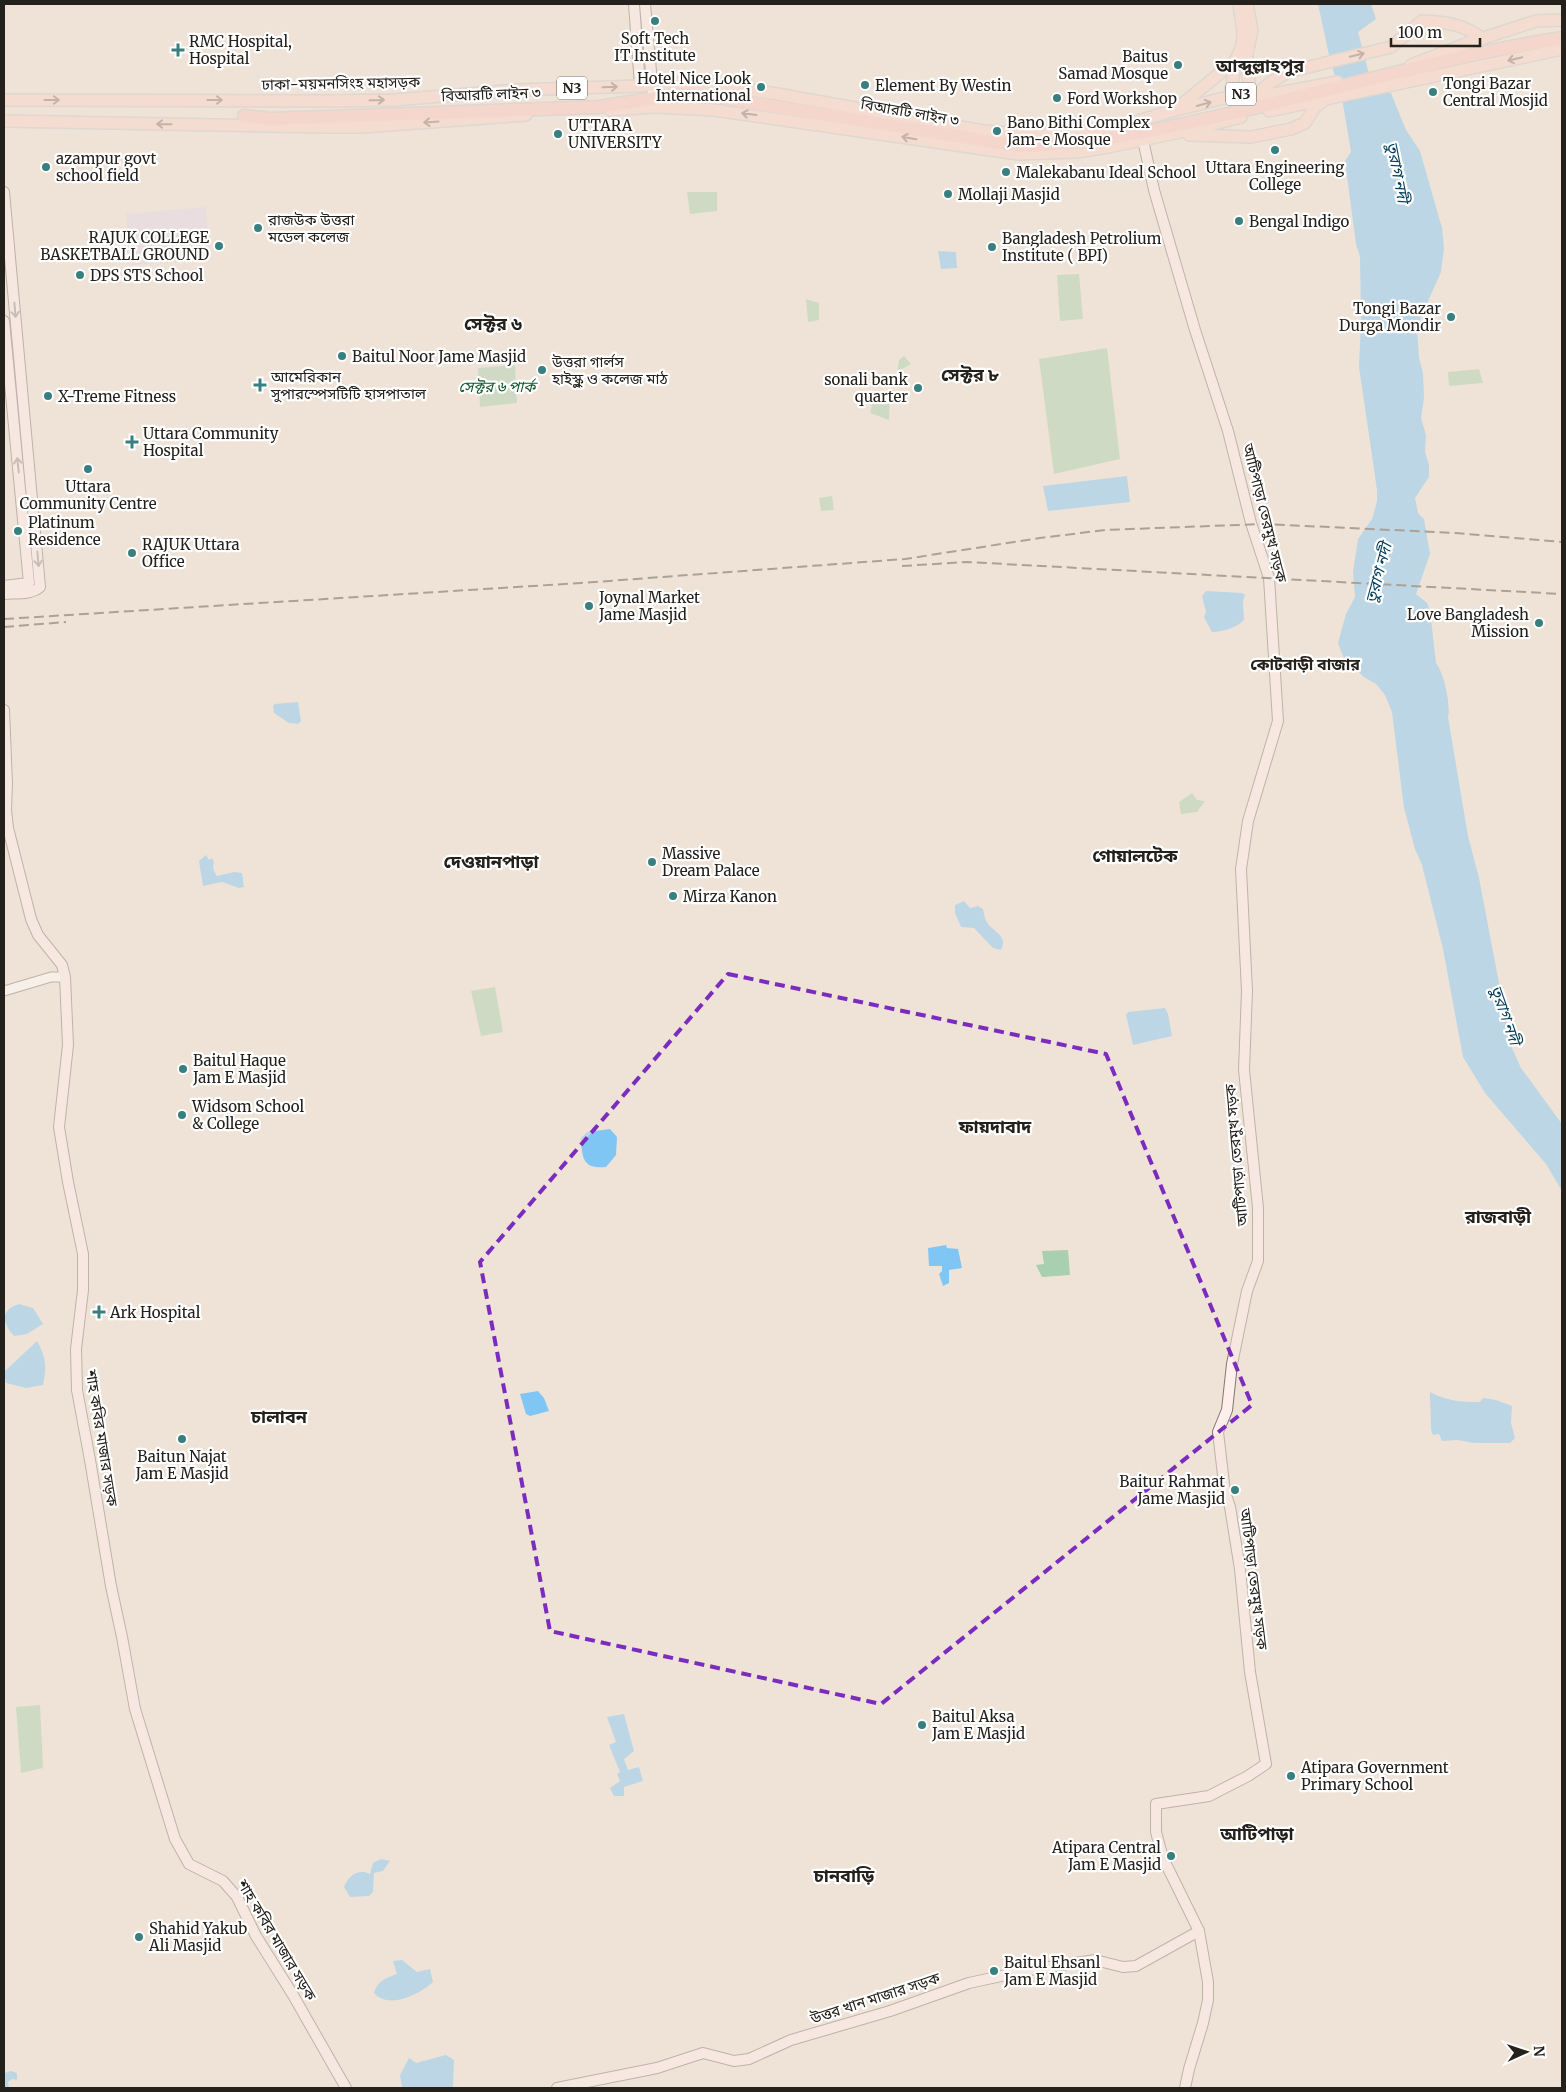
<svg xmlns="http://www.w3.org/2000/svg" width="1566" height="2092" font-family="Merriweather,'Noto Sans Bengali',serif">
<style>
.education{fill:#e4d5e8}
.green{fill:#a8cfaf}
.water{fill:#80c6f5}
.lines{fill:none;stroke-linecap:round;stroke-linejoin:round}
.tertiary-casing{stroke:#83786e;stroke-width:11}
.secondary-casing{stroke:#83786e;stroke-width:12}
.trunk-casing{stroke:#cac9c8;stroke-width:14}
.motorway-casing{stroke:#cac9c8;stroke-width:15}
.tertiary{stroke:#fff;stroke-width:9}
.secondary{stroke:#feeeec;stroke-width:10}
.trunk{stroke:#fbd2cb;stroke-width:11}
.motorway{stroke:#fac6be;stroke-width:12}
.rail{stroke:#57514a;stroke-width:2;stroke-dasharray:10 5;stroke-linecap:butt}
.oneway{stroke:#907973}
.oneway2{stroke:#9c918e}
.marked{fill:none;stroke:#7b2cbf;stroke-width:4;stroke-dasharray:10 6;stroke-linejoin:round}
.poi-dot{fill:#37807f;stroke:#fff;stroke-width:2}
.labels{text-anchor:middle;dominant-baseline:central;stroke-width:4.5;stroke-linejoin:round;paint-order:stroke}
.shield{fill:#fff;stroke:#66635f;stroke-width:1}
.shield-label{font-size:14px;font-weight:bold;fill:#24201b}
.poi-label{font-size:15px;fill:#24201b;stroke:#fff;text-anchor:start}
.street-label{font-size:15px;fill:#24201b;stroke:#fff}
.park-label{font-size:15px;font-style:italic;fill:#0e5628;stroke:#fff}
.water-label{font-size:16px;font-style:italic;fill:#023d5b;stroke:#fff}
.neighbourhood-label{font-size:16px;font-weight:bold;fill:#24201b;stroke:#fff}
.quarter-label{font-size:18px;font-weight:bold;fill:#24201b;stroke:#fff}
</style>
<rect width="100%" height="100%" fill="#efe3d7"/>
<polygon class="education" points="206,207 210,260 130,265 126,214"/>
<g class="green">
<polygon points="687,192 717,192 717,211 690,214"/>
<polygon points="1079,274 1083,319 1060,321 1057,275"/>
<polygon points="806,299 819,303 819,320 808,322"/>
<polygon points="1107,348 1120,459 1054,474 1039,359"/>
<polygon points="904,356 911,364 897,372 899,360"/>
<polygon points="515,365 517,403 480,407 478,368"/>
<polygon points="1479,369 1483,383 1449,386 1448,372"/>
<polygon points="890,393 889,420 870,413 874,395"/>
<polygon points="832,496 834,510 821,511 819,498"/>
<polygon points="1192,793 1197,800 1205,801 1197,812 1181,814 1179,802"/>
<polygon points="495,987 503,1032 481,1036 471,991"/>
<polygon points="1068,1250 1070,1275 1042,1277 1036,1265 1044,1264 1042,1251"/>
<polygon points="40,1705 43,1768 21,1773 16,1707"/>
</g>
<g class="water">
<path d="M1318 4H1371L1376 19 1358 32 1374 93H1391L1406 130 1420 151 1442 228 1444 248 1441 272 1417 326 1419 358 1423 373 1424 398 1421 418 1426 435 1425 452 1429 465V477L1415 498 1418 513 1424 519 1430 554 1416 594 1427 603 1430 610 1436 663C1444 673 1451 705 1448 717L1468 836 1479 878 1511 1046 1521 1068 1562 1124V1191L1546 1164 1485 1093 1463 1057 1443 949 1422 865 1415 849 1404 808 1392 712 1385 695 1376 684 1364 677 1344 659 1338 643 1346 614 1355 597 1353 572 1358 539 1372 519 1377 501V490L1359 367 1361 319 1360 257 1356 244 1345 161 1351 152 1343 104 1329 55Z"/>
<polygon points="938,251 956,252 957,268 941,269"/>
<polygon points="1127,476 1130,502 1048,511 1043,486"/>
<path d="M1206 591 1242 593 1245 595 1243 601 1244 620C1236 628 1223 632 1212 632L1204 617 1206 612 1202 596Z"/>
<polygon points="298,702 301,721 298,724 289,723 274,713 273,706 275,704"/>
<path d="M206 855 209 860 212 858 214 862C212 867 214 872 217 876L234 872 242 873 244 887 239 888 222 882 203 886 199 861Z"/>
<path d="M964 901 970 908 978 906 983 909C984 914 985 920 988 924 996 933 1008 937 1001 950L993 948 974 928 961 927 955 913V905Z"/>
<polygon points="1165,1008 1168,1014 1172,1036 1133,1045 1126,1015 1128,1012"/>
<path d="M610 1129 617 1137 616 1155 606 1167C583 1169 582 1159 581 1138L587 1132Z"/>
<polygon points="946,1245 947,1248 958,1249 962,1268 949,1270 949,1283 943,1286 939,1274 942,1271 942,1266 929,1266 928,1248"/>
<path d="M19 1304 33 1308 43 1324 27 1334 14 1336C2 1323 0 1310 19 1304Z"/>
<path d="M37 1341C46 1357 47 1367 43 1385L26 1388 6 1383 4 1372Z"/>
<polygon points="538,1391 544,1398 549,1411 530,1416 526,1414 520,1394"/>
<path d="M1430 1392C1446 1401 1462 1402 1480 1402L1483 1398 1496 1400 1512 1406 1511 1423 1515 1438 1510 1443H1474L1458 1440 1442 1441 1439 1434 1433 1435 1431 1430Z"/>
<polygon points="624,1714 634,1751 624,1759 628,1770 639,1767 643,1781 624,1787 624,1796 614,1796 610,1788 620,1781 617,1774 620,1772 609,1745 616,1742 607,1717"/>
<path d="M381 1859 390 1861 383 1871 374 1873 373 1892 369 1896 350 1897 344 1887C348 1876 358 1868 370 1874L373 1863Z"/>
<path d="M402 1960 417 1972 430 1969 433 1982C420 1994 389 2010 374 1993 377 1981 386 1978 397 1974L393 1961Z"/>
<polygon points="446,2055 454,2060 453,2088 402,2088 400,2075 409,2058 416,2063"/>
<polygon points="11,2071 17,2073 17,2080 12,2079 8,2082 9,2088 4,2088 4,2073"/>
</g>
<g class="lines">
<g class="tertiary-casing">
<polyline id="tertiary" points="4,991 51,977 65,977"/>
</g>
<g class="secondary-casing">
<g id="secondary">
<polyline points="634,4 640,86"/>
<polyline points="645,4 654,105"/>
<polyline points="1143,140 1154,190 1195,330 1228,431 1251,523 1269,578 1278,721 1248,821 1241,869 1247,991 1244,1070 1258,1208 1258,1261 1247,1291 1232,1364 1227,1410 1218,1432 1225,1492 1230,1507 1240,1569 1250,1672 1266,1764 1248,1776 1209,1796 1156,1804 1156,1832 1163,1858 1199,1931 1208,1982 1208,2000 1203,2023 1189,2069 1185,2088"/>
<path d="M4 192 40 587C31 595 15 593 4 594"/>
<polyline points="4,321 29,583 4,586"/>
<polyline points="4,710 7,783 6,810 8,828 31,919 38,935 62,965 65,977 68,1045 59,1127 68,1182 83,1254 83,1290 76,1349 77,1390 90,1460 111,1586 122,1637 135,1709 175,1839 189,1864 223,1881 237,1897 256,1936 293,1995 346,2088"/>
<polyline points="557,2088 657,2068 703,2053 734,2061 749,2059 791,2040 890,2011 969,1983 1029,1970 1095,1960 1123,1967 1136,1966 1199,1931"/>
</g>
</g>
<g class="trunk-casing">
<g id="trunk">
<polyline points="1247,4 1252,30 1248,49"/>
<path d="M1247 53V72L1252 98 1271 82 1288 72 1391 47 1422 21C1444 22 1465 24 1482 39"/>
<polyline points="1411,65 1471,42 1536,21 1562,20"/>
<polyline points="1230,96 1236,60 1242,45 1243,32 1239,4"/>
<polyline points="4,100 331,101 394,100 515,90 640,86 671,83 713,85 777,94 983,131 1046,135 1112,129 1168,112 1240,94 1252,98 1337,82"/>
<polyline points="610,110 655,107 714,110 1018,154 1077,152 1108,147 1199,128 1241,117"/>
<polyline points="1175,110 1236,60"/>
<polyline points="1269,111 1562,49"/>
<polyline points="4,121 328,127 362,127 526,115"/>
<polyline points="1189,135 1251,137 1291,129 1305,123 1315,107 1327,98"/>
</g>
</g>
<g class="motorway-casing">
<path id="motorway" d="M244 116 270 119 599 107 681 94 710 96 1018 146C1078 146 1138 134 1197 121 1319 95 1439 57 1562 38"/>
</g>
<use href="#tertiary" class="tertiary"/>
<use href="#secondary" class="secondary"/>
<use href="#trunk" class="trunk"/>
<use href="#motorway" class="motorway"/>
<g class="rail">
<polyline points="902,566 967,562 1562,594"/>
<polyline points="4,619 581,583 905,559 1040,538 1105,530 1264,524 1456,533 1562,542"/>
<polyline points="4,627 66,622"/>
</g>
</g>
<defs><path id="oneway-shaft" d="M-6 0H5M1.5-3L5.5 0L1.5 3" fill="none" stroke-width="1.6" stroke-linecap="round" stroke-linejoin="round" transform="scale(1.25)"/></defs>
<g class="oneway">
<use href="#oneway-shaft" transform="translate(1357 55) rotate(-13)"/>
<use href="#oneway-shaft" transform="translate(1515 59) rotate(167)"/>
<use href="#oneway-shaft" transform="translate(610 87) rotate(-2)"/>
<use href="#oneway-shaft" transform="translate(52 100)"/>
<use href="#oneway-shaft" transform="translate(215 100)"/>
<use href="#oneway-shaft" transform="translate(377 100) rotate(-1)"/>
<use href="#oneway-shaft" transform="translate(1204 104) rotate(-16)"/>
<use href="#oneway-shaft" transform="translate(749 114) rotate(-173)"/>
<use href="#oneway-shaft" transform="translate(431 122) rotate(176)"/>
<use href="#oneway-shaft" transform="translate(164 124) rotate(-179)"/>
<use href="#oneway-shaft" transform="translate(909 138) rotate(-171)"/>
</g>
<g class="oneway2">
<use href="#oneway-shaft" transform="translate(15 310) rotate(85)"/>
<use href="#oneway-shaft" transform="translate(18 465) rotate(-96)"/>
<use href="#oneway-shaft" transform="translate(38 559) rotate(85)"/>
</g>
<path d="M0 0H1566V2092H0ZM728 974 1106 1054 1252 1405 881 1704 550 1631 480 1262Z" fill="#efe3d7" fill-opacity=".55" fill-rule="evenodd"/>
<path class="marked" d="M728 974 1106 1054 1252 1405 881 1704 550 1631 480 1262Z"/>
<g class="poi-dot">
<circle cx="655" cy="21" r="5"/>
<path d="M175.5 42.5h5v5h5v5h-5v5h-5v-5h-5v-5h5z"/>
<circle cx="1178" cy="65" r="5"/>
<circle cx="865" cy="85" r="5"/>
<circle cx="761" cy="87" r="5"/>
<circle cx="1433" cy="92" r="5"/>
<circle cx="1057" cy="98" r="5"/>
<circle cx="997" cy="131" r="5"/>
<circle cx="558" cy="134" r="5"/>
<circle cx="1275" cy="150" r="5"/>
<circle cx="46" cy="167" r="5"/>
<circle cx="1006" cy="172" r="5"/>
<circle cx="948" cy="194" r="5"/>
<circle cx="1239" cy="221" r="5"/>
<circle cx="258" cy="228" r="5"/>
<circle cx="219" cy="246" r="5"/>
<circle cx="992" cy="247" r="5"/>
<circle cx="80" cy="275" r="5"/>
<circle cx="1451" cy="317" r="5"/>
<circle cx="342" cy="356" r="5"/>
<circle cx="542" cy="370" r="5"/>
<path d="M257.5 377.5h5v5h5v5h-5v5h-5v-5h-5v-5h5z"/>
<circle cx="918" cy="388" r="5"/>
<circle cx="48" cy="396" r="5"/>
<path d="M129.5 434.5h5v5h5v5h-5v5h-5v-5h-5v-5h5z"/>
<circle cx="88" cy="469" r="5"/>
<circle cx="18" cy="531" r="5"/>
<circle cx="132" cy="553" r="5"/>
<circle cx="589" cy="606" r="5"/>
<circle cx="1539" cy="623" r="5"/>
<circle cx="652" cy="862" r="5"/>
<circle cx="673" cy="896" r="5"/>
<circle cx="183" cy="1069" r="5"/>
<circle cx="182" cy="1115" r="5"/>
<path d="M96.5 1304.5h5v5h5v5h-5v5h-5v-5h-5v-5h5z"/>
<circle cx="182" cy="1439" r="5"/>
<circle cx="1235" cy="1490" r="5"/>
<circle cx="922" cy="1725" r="5"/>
<circle cx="1291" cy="1776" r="5"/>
<circle cx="1171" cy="1856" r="5"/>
<circle cx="139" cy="1937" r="5"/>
<circle cx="994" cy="1971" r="5"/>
</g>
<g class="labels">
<g class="shield">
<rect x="557" y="76.5" width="30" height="23" rx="4"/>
<rect x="1226" y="82.5" width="30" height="23" rx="4"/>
</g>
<g class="shield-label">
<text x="572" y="88">N3</text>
<text x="1241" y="94">N3</text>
</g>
<g class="poi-label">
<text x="655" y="38" text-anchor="middle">Soft Tech<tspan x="655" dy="17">IT Institute</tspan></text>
<text x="189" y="41">RMC Hospital,<tspan x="189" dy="17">Hospital</tspan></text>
<text x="1168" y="56" text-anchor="end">Baitus<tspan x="1168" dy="17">Samad Mosque</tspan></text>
<text x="751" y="78" text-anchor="end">Hotel Nice Look<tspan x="751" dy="17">International</tspan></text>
<text x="1443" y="83">Tongi Bazar<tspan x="1443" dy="17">Central Mosjid</tspan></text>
<text x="875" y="85">Element By Westin</text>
<text x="1067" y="98">Ford Workshop</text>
<text x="1007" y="122">Bano Bithi Complex<tspan x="1007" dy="17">Jam-e Mosque</tspan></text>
<text x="568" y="125">UTTARA<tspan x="568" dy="17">UNIVERSITY</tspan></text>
<text x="56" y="158">azampur govt<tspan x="56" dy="17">school field</tspan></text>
<text x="1275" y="167" text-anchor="middle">Uttara Engineering<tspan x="1275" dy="17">College</tspan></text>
<text x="1016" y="172">Malekabanu Ideal School</text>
<text x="958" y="194">Mollaji Masjid</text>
<text x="268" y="219">রাজউক উত্তরা<tspan x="268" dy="17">মডেল কলেজ</tspan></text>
<text x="1249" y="221">Bengal Indigo</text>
<text x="209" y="237" text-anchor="end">RAJUK COLLEGE<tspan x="209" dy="17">BASKETBALL GROUND</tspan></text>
<text x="1002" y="238">Bangladesh Petrolium<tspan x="1002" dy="17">Institute ( BPI)</tspan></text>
<text x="90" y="275">DPS STS School</text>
<text x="1441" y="308" text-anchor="end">Tongi Bazar<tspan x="1441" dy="17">Durga Mondir</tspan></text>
<text x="352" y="356">Baitul Noor Jame Masjid</text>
<text x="552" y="361">উত্তরা গার্লস<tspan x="552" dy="17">হাইস্কুল ও কলেজ মাঠ</tspan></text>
<text x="271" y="376">আমেরিকান<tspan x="271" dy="17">সুপারস্পেসটিটি হাসপাতাল</tspan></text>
<text x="908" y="379" text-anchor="end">sonali bank<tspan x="908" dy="17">quarter</tspan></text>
<text x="58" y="396">X-Treme Fitness</text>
<text x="143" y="433">Uttara Community<tspan x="143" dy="17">Hospital</tspan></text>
<text x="88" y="486" text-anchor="middle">Uttara<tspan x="88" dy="17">Community Centre</tspan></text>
<text x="28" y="522">Platinum<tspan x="28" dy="17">Residence</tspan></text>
<text x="142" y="544">RAJUK Uttara<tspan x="142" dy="17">Office</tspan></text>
<text x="599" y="597">Joynal Market<tspan x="599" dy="17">Jame Masjid</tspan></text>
<text x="1529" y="614" text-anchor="end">Love Bangladesh<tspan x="1529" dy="17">Mission</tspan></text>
<text x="662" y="853">Massive<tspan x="662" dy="17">Dream Palace</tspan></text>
<text x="683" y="896">Mirza Kanon</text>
<text x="193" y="1060">Baitul Haque<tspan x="193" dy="17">Jam E Masjid</tspan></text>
<text x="192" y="1106">Widsom School<tspan x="192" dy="17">&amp; College</tspan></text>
<text x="110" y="1312">Ark Hospital</text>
<text x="182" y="1456" text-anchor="middle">Baitun Najat<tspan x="182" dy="17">Jam E Masjid</tspan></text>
<text x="1225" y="1481" text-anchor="end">Baitur Rahmat<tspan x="1225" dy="17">Jame Masjid</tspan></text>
<text x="932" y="1716">Baitul Aksa<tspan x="932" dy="17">Jam E Masjid</tspan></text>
<text x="1301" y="1767">Atipara Government<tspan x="1301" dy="17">Primary School</tspan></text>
<text x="1161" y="1847" text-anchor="end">Atipara Central<tspan x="1161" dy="17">Jam E Masjid</tspan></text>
<text x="149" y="1928">Shahid Yakub<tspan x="149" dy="17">Ali Masjid</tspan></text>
<text x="1004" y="1962">Baitul Ehsanl<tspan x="1004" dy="17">Jam E Masjid</tspan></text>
</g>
<g class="street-label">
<text transform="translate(341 83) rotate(-1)">ঢাকা-ময়মনসিংহ মহাসড়ক</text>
<text transform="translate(491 94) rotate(-2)">বিআরটি লাইন ৩</text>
<text transform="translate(910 112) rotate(10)">বিআরটি লাইন ৩</text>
<text transform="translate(1265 513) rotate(76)">আটিপাড়া তেরমুখ সড়ক</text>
<text transform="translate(1236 1155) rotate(-95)">আটিপাড়া তেরমুখ সড়ক</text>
<text transform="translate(102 1438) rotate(81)">শাহ কবির মাজার সড়ক</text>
<text transform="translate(1254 1579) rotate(83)">আটিপাড়া তেরমুখ সড়ক</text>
<text transform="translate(277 1940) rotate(59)">শাহ কবির মাজার সড়ক</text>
<text transform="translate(875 1998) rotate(-18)">উত্তর খান মাজার সড়ক</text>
</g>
<g class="park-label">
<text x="497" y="386">সেক্টর ৬ পার্ক</text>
</g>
<g class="water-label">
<text transform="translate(1398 172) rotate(79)">তুরাগ নদী</text>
<text transform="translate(1378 573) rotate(-75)">তুরাগ নদী</text>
<text transform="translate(1506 1015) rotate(71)">তুরাগ নদী</text>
</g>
<g class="neighbourhood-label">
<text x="1305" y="664">কোটবাড়ী বাজার</text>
</g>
<g class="quarter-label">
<text x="1260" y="65">আব্দুল্লাহপুর</text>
<text x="493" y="323">সেক্টর ৬</text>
<text x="970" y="374">সেক্টর ৮</text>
<text x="1135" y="855">গোয়ালটেক</text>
<text x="491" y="861">দেওয়ানপাড়া</text>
<text x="995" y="1126">ফায়দাবাদ</text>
<text x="1498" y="1216">রাজবাড়ী</text>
<text x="279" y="1416">চালাবন</text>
<text x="1257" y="1833">আটিপাড়া</text>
<text x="844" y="1875">চানবাড়ি</text>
</g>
</g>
<rect width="1566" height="2092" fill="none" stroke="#24201b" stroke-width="10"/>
<g transform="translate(1526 2052) rotate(87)" stroke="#ffffff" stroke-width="4" paint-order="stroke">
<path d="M0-4L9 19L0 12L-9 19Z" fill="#24201b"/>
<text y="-8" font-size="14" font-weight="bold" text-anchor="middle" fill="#24201b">N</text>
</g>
<path d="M1391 38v8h89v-8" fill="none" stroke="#24201b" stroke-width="2.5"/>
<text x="1398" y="38" font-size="15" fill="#24201b" stroke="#ffffff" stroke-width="4" paint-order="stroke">100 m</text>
</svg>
